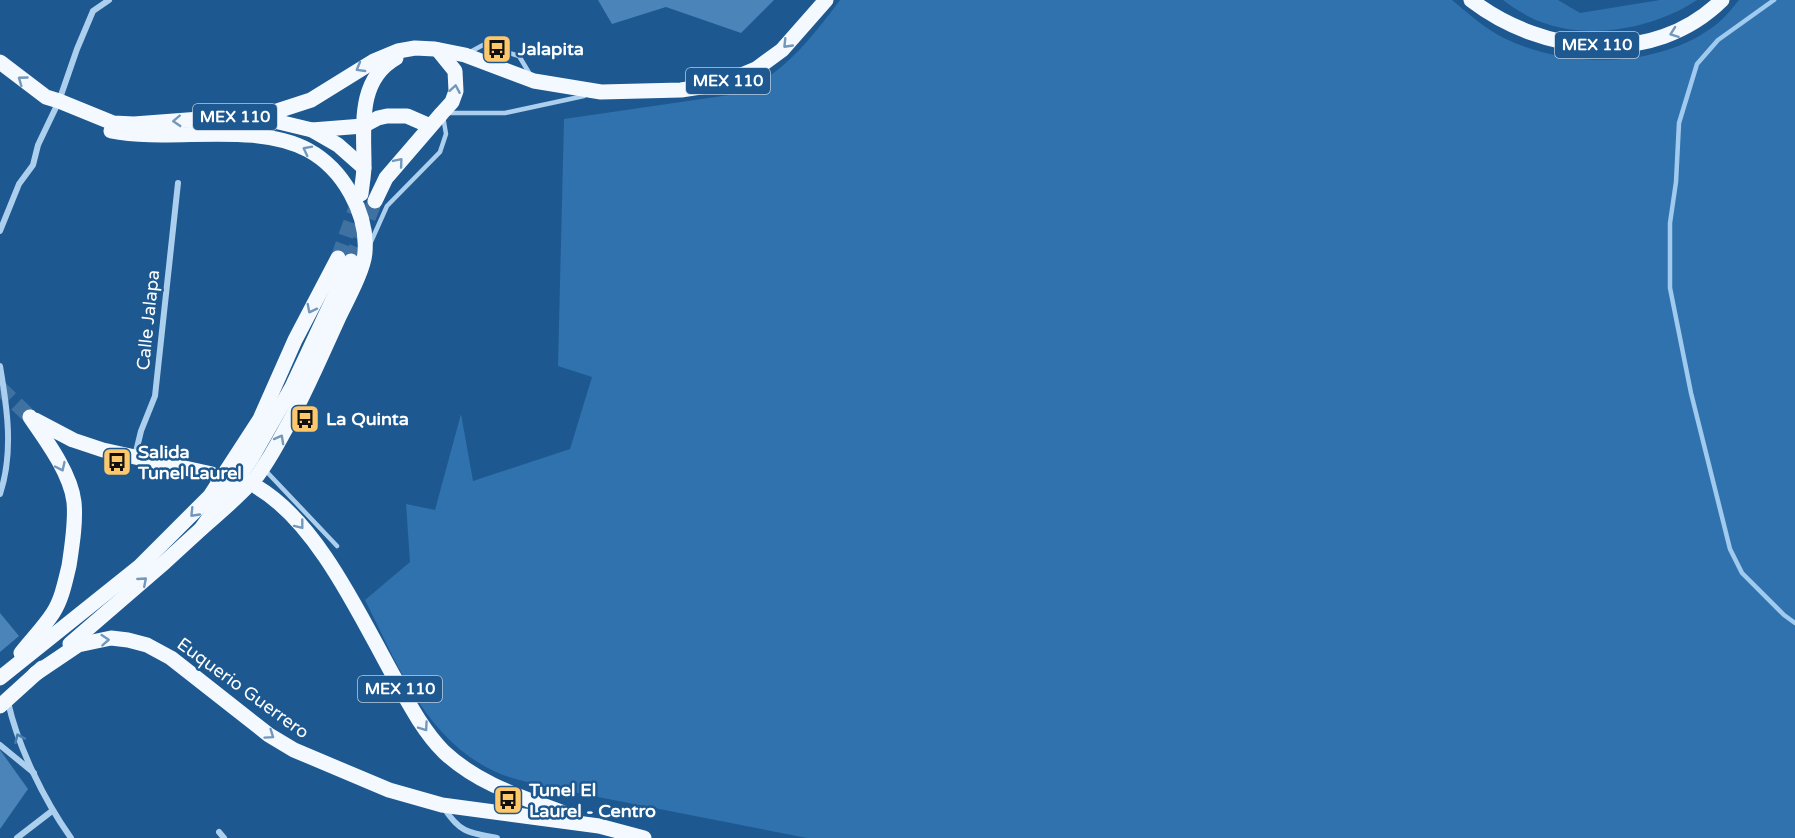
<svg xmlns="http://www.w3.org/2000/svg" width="1795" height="838" font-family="'Varela Round',sans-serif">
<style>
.green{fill:#3072ae}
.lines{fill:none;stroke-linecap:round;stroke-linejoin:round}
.stream{stroke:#a0cbef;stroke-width:4.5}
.building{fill:#4a84b9}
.primary-tunnel{stroke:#3f71a1;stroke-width:15;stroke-dasharray:15 8;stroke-linecap:butt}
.service{stroke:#accfee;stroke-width:4.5}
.minor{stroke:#accfee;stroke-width:6}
.primary{stroke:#f3f9ff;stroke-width:15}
.oneway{stroke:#7398bc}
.oneway2{stroke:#487cac}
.labels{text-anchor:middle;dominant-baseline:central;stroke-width:5;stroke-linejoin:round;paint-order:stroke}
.shield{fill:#1d5890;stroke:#bbcdde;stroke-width:1.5}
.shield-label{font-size:16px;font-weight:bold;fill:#fff}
.poi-label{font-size:18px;font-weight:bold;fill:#fff;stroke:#1d5890;text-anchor:start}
.street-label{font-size:18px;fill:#fff;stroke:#1d5890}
</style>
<rect width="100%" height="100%" fill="#1d5890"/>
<g class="green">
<path d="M840 0H1452C1468 13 1485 29 1504 38 1565 68 1653 69 1710 29 1721 22 1731 10 1739 0H1795V838H807L547 787C529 782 510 779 494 771 425 739 397 663 365 600L410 562 406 504 435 510 461 414 473 481 570 449 592 377 558 366 564 119 729 95C737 92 747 89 755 85 790 66 817 31 840 0Z"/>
<path d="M1503 0H1558L1580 13 1660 0H1697C1657 27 1594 40 1547 24 1531 19 1516 10 1503 0Z"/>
</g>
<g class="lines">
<polyline class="stream" points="1774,0 1718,40 1697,64 1679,123 1676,182 1670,223 1670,288 1691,393 1730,549 1742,573 1784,615 1795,623"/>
</g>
<g class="building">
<polygon points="598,0 774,0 741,33 666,7 612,24"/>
<polygon points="0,613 19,636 0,652"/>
<polygon points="0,750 28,789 0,829"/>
</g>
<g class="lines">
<g class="primary-tunnel">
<polyline points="338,258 359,199"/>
<polyline points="351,261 375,201"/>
<polyline points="0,388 30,417"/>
</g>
<g class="service">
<polyline points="470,52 483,45 519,56 531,76"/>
<polyline points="448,113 505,113 584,96"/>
<polyline points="370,244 387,206 440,152 446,134 443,116"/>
<polyline points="265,470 337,546"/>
</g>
<g class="minor">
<polyline points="0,231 19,184 33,165 38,145 59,101 77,49 93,11 109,0"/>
<path d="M0 366C7 407 14 452 0 494"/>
<polyline points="135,456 141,431 155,396 178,183"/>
<path d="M8 702C18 747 44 800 71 838"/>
<polyline points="0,745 34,773"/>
<path d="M444 808C460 833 469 833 497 838"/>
<polyline points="219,832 224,838"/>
<polyline points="17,838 52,811"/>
</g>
<g class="primary">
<path d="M1471 0C1543 55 1653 68 1722 0"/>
<polyline points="0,62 46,97 59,101 113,123 134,124 268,114 311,100 374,61 398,51 415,48 435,49 465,55 534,81 601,92 681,90 720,84 756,69 782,50 826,0"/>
<polyline points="258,117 312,130 338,145 364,168"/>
<polyline points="312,130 363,126 378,118 387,116 407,116 430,126"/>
<path d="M111 131C172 143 254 121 308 150 343 169 368 213 365 252 364 270 346 302 338 319 321 356 305 394 285 430 277 445 268 462 257 476 240 496 220 512 201 529"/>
<path d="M361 194C362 184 364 175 364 165 364 127 357 80 396 58"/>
<polyline points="375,201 386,178 442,113 452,102 456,91 455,71 438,50"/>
<polyline points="35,420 73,440 103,450 212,474"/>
<path d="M257 487C318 523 360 616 394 677 408 702 423 731 444 752 479 785 525 798 569 815"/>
<polyline points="70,644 165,562 201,529 251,459 292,387 351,261"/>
<path d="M21 653C31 640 44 627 53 613 62 599 65 582 69 566 72 546 76 522 74 502 71 474 46 440 30 417"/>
<polyline points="35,674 78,645 111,638 128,640 147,645 171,658 269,735 294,750 389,790 442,805 599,826 644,838"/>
<polyline points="0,678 140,566 210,496 260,419 295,340 338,258"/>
<polyline points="0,706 42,668"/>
</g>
</g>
<defs><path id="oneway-chevron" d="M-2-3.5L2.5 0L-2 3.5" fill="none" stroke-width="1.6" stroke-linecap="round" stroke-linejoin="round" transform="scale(1.5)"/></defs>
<g class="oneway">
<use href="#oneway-chevron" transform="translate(1674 33) rotate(160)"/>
<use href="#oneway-chevron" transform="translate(787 44) rotate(134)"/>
<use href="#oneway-chevron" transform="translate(360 68) rotate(150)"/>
<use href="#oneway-chevron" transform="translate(22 80) rotate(-144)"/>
<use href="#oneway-chevron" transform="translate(455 89) rotate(-80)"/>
<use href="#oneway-chevron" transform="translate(177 121) rotate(177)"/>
<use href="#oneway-chevron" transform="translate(307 150) rotate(-153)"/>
<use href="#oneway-chevron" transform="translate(399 162) rotate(-50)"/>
<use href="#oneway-chevron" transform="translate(311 309) rotate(117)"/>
<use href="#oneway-chevron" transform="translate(280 439) rotate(-61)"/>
<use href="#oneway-chevron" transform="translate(61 467) rotate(65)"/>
<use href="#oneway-chevron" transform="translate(194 513) rotate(134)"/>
<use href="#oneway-chevron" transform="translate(300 525) rotate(52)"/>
<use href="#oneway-chevron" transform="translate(143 581) rotate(-41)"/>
<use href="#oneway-chevron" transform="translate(105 640) rotate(-4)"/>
<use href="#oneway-chevron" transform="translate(424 727) rotate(55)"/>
<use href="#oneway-chevron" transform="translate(270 735) rotate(35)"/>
</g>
<use class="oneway2" href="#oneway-chevron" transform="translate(19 738) rotate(-114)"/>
<defs>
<g id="bus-square" transform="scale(1.5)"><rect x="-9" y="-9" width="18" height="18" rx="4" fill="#fdc76b" stroke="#1d5890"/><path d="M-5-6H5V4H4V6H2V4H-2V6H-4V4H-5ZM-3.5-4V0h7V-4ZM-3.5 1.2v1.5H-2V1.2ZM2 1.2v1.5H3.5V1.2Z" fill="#111"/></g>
</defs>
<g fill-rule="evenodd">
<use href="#bus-square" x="497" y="49"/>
<use href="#bus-square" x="305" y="419"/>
<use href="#bus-square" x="117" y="462"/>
<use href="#bus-square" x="508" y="800"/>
</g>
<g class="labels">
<g class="shield">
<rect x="1555" y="32" width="84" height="26" rx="4.5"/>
<rect x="686" y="68" width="84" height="26" rx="4.5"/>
<rect x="193" y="104" width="84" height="26" rx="4.5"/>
<rect x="358" y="676" width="84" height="26" rx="4.5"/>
</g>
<g class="shield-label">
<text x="1597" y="45">MEX 110</text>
<text x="728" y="81">MEX 110</text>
<text x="235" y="117">MEX 110</text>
<text x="400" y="689">MEX 110</text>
</g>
<g class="poi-label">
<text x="518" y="49">Jalapita</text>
<text x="326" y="419">La Quinta</text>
<text x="138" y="452">Salida<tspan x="138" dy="21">Tunel Laurel</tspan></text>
<text x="529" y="790">Tunel El<tspan x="529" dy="21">Laurel - Centro</tspan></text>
</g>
<g class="street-label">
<text transform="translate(148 320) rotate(-84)">Calle Jalapa</text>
<text transform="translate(243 688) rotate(36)">Euquerio Guerrero</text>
</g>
</g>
</svg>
